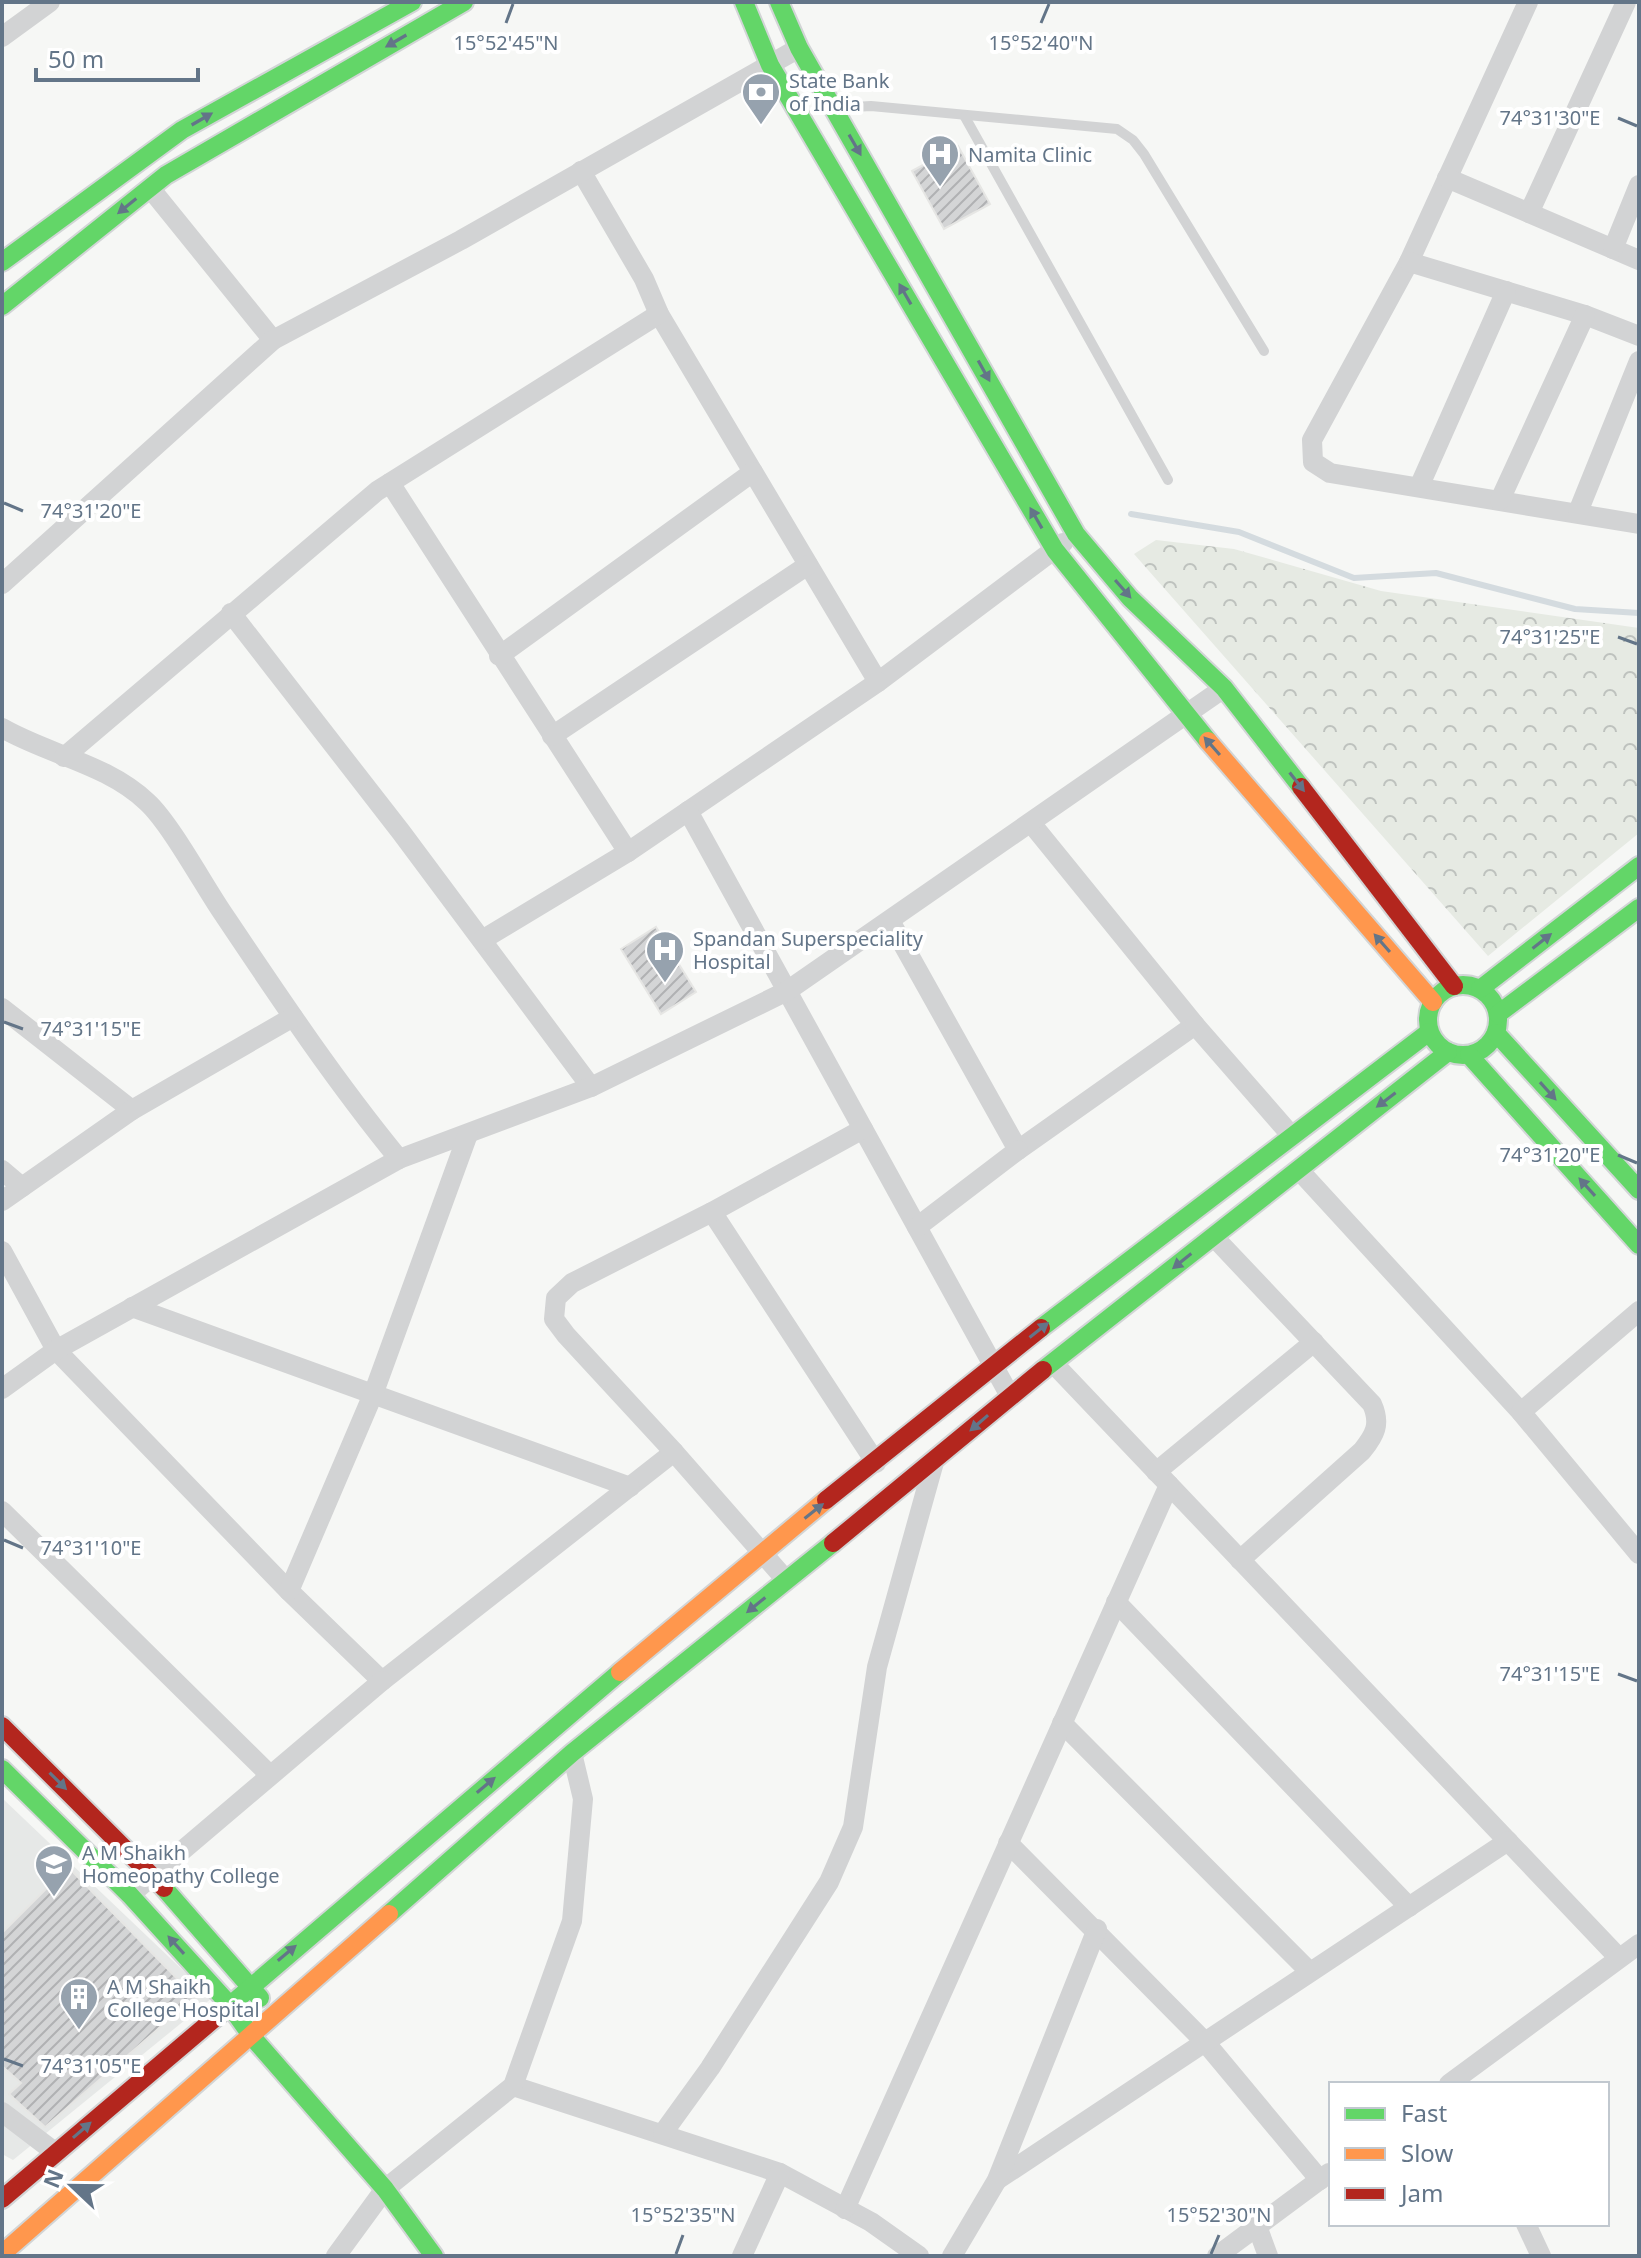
<svg xmlns="http://www.w3.org/2000/svg" width="1641" height="2258" font-family="'Noto Sans',sans-serif">
<style>
.built{fill:#e6e8e7}
.forest{fill:url(#forest-crowns)}
.lines{fill:none;stroke-linecap:round;stroke-linejoin:round}
.stream{stroke:#d4dbdf;stroke-width:6}
.building{fill:url(#building-hatch);stroke:#e6e6e4;stroke-width:2}
.fast-casing{stroke:#d2d5d6;stroke-width:22}
.slow-casing{stroke:#d2d5d6;stroke-width:22}
.jam-casing{stroke:#d2d5d6;stroke-width:22}
.lane{stroke:#d2d3d4;stroke-width:10}
.street{stroke:#d2d3d4;stroke-width:20}
.fast{stroke:#63d668;stroke-width:18}
.slow{stroke:#ff974d;stroke-width:18}
.jam{stroke:#b3261e;stroke-width:18}
.oneway{fill:#637588}
.ticks{fill:none;stroke:#637588;stroke-width:3}
.labels{text-anchor:middle;dominant-baseline:central;stroke-width:8;stroke-linejoin:round;paint-order:stroke}
.poi-label{font-size:20px;fill:#637588;stroke:#fff;text-anchor:start}
.ticks-label{font-size:20px;text-anchor:middle;fill:#637588;stroke:#fff;stroke-width:8;stroke-linejoin:round;paint-order:stroke}
</style>
<defs>
<pattern id="forest-crowns" width="20" height="18" patternUnits="userSpaceOnUse" patternTransform="scale(2)"><rect width="20" height="18" fill="#e6eae3"/><path d="M2 6a3 3 0 1 1 6 0M12 15a3 3 0 1 1 6 0" fill="none" stroke="#bec2be"/></pattern>
<pattern id="building-hatch" width="6" height="6" patternUnits="userSpaceOnUse" patternTransform="scale(2)"><rect width="6" height="6" fill="#d4d5d6"/><path d="M-1 1l2-2M0 6l6-6M5 7l2-2" fill="none" stroke="#b0b1b3"/></pattern>
</defs>
<rect width="100%" height="100%" fill="#f6f7f5"/>
<polygon class="built" points="2,1798 212,1998 13,2160 2,2154"/>
<polygon class="forest" points="1156,540 1234,549 1381,591 1639,628 1639,833 1488,956 1134,554"/>
<g class="lines">
<polyline class="stream" points="1131,514 1239,532 1354,578 1436,573 1575,609 1639,613"/>
</g>
<g class="building">
<polygon points="958,146 990,204 944,229 912,171"/>
<polygon points="656,927 696,992 661,1014 621,949"/>
<polygon points="68,1867 195,1997 45,2127 9,2094 21,2083 2,2066 2,1933"/>
</g>
<g class="lines">
<g class="fast-casing">
<g id="fast">
<polyline points="744,2 770,65 1055,550 1208,741"/>
<polyline points="779,2 799,48 1076,534 1130,598 1224,688 1301,787"/>
<polyline points="2,262 182,130 412,2"/>
<polyline points="2,306 166,175 464,2"/>
<circle cx="1463" cy="1020" r="35"/>
<polyline points="1480,989 1639,866"/>
<polyline points="1498,1014 1639,908"/>
<polyline points="1496,1033 1639,1190"/>
<polyline points="1469,1055 1639,1245"/>
<polyline points="1041,1328 1429,1032"/>
<polyline points="1043,1370 1448,1052"/>
<polyline points="2,1769 130,1895 228,2003 253,2038 385,2189 434,2256"/>
<polyline points="164,1888 260,1998"/>
<polyline points="389,1914 572,1753 833,1543"/>
<polyline points="215,2018 620,1672"/>
</g>
</g>
<g class="slow-casing">
<g id="slow">
<polyline points="1208,741 1433,1002"/>
<polyline points="620,1672 826,1500"/>
<polyline points="2,2254 389,1914"/>
</g>
</g>
<g class="jam-casing">
<g id="jam">
<polyline points="1301,787 1454,986"/>
<polyline points="826,1500 1041,1328"/>
<polyline points="833,1543 1043,1370"/>
<polyline points="2,1726 164,1888"/>
<polyline points="2,2199 215,2018"/>
</g>
</g>
<g class="lane">
<polyline points="836,108 871,106 1117,129 1133,140 1144,154 1264,351"/>
<polyline points="965,117 1168,480"/>
</g>
<g class="street">
<polyline points="1528,2 1409,262 1312,440 1313,462 1330,473 1639,524"/>
<polyline points="2,37 50,2"/>
<polyline points="581,171 644,279 659,314 878,682 1063,543"/>
<polyline points="1447,178 1639,260"/>
<polyline points="150,188 273,340"/>
<polyline points="1529,213 1626,2"/>
<polyline points="1613,249 1639,185"/>
<polyline points="1409,262 1585,315 1639,336"/>
<polyline points="390,483 628,852 878,682"/>
<polyline points="1419,487 1506,291"/>
<polyline points="1500,500 1585,315"/>
<polyline points="1578,512 1639,361"/>
<polyline points="2,584 273,340 461,240 799,48"/>
<polyline points="231,613 401,832 591,1087"/>
<polyline points="499,656 753,472"/>
<path d="M2 728C49 755 107 764 147 802 170 823 203 884 222 912 279 997 335 1081 399 1159"/>
<polyline points="552,736 808,565"/>
<polyline points="64,757 377,491 659,314"/>
<polyline points="688,811 1010,1396"/>
<polyline points="890,921 1018,1150 1195,1025 1031,823"/>
<polyline points="482,940 628,852"/>
<polyline points="2,1008 132,1110"/>
<polyline points="1195,1025 1291,1135"/>
<polyline points="1298,1169 1521,1412 1639,1554"/>
<polyline points="2,1170 22,1187"/>
<polyline points="2,1201 132,1110 293,1017"/>
<polyline points="712,1212 876,1463"/>
<polyline points="917,1227 1018,1150"/>
<path d="M1213 1236 1372 1404C1381 1424 1375 1435 1362 1451L1240 1560"/>
<polyline points="2,1251 56,1350 289,1591 382,1681 674,1452 786,1580"/>
<polyline points="132,1307 630,1487"/>
<polyline points="1054,1364 1619,1958"/>
<polyline points="2,1389 56,1350 399,1159 591,1087 787,991 1224,688"/>
<polyline points="1521,1412 1639,1311"/>
<polyline points="674,1452 566,1335 554,1319 556,1298 572,1283 712,1212 863,1129"/>
<polyline points="1156,1472 1314,1342"/>
<polyline points="2,1511 269,1774"/>
<polyline points="289,1591 374,1392 468,1134"/>
<polyline points="1116,1602 1409,1907"/>
<polyline points="1062,1723 1310,1972"/>
<polyline points="1008,1843 1205,2042 1320,2180"/>
<polyline points="130,1895 382,1681"/>
<polyline points="1449,2084 1639,1944"/>
<polyline points="513,2086 780,2173 871,2222 919,2256"/>
<polyline points="2,2112 56,2153"/>
<polyline points="663,2133 710,2068 829,1882 853,1827 877,1667 934,1462"/>
<polyline points="997,2180 1508,1841"/>
<polyline points="845,2209 1169,1485"/>
<polyline points="1526,2224 1541,2256"/>
<polyline points="1257,2226 1268,2256"/>
<polyline points="336,2256 385,2189 513,2086 572,1921 583,1799 572,1753"/>
<polyline points="742,2256 780,2173"/>
<polyline points="952,2256 997,2180 1097,1929"/>
<polyline points="1217,2256 1329,2173"/>
</g>
<use href="#fast" class="fast"/>
<use href="#slow" class="slow"/>
<use href="#jam" class="jam"/>
</g>
<defs><path id="oneway-solid" d="M-6-.8H1V-3.2L6.5 0L1 3.2V.8H-6Z" transform="scale(2)"/></defs>
<g class="oneway">
<use href="#oneway-solid" transform="translate(396 41) rotate(150)"/>
<use href="#oneway-solid" transform="translate(202 119) rotate(-30)"/>
<use href="#oneway-solid" transform="translate(855 145) rotate(60)"/>
<use href="#oneway-solid" transform="translate(127 206) rotate(141)"/>
<use href="#oneway-solid" transform="translate(905 294) rotate(-120)"/>
<use href="#oneway-solid" transform="translate(984 371) rotate(61)"/>
<use href="#oneway-solid" transform="translate(1036 518) rotate(-120)"/>
<use href="#oneway-solid" transform="translate(1123 589) rotate(49)"/>
<use href="#oneway-solid" transform="translate(1212 746) rotate(-131)"/>
<use href="#oneway-solid" transform="translate(1297 782) rotate(52)"/>
<use href="#oneway-solid" transform="translate(1542 941) rotate(-38)"/>
<use href="#oneway-solid" transform="translate(1382 943) rotate(-131)"/>
<use href="#oneway-solid" transform="translate(1548 1091) rotate(48)"/>
<use href="#oneway-solid" transform="translate(1386 1100) rotate(143)"/>
<use href="#oneway-solid" transform="translate(1587 1187) rotate(-132)"/>
<use href="#oneway-solid" transform="translate(1182 1261) rotate(141)"/>
<use href="#oneway-solid" transform="translate(1039 1330) rotate(-38)"/>
<use href="#oneway-solid" transform="translate(979 1423) rotate(139)"/>
<use href="#oneway-solid" transform="translate(814 1511) rotate(-38)"/>
<use href="#oneway-solid" transform="translate(756 1605) rotate(141)"/>
<use href="#oneway-solid" transform="translate(58 1781) rotate(45)"/>
<use href="#oneway-solid" transform="translate(486 1785) rotate(-40)"/>
<use href="#oneway-solid" transform="translate(176 1945) rotate(-132)"/>
<use href="#oneway-solid" transform="translate(287 1953) rotate(-40)"/>
<use href="#oneway-solid" transform="translate(82 2130) rotate(-41)"/>
</g>
<path class="ticks" d="M506 23 513 4M1041 23 1049 4M1618 118 1637 126M4 503 23 511M1618 637 1637 644M4 1022 23 1029M1618 1155 1637 1163M4 1540 23 1548M1618 1674 1637 1681M4 2059 23 2066M676 2254 683 2235M1211 2254 1219 2235"/>
<defs>
<g id="bank-pin" transform="scale(2)"><path d="M0 17L-7.5 6A9.5 9.5 0 1 1 7.5 6Z" fill="#96a2ae" stroke="#fff"/><path d="M-6-4H6V4H-6ZM0-2.3a2.3 2.3 0 1 0 0 4.6a2.3 2.3 0 1 0 0-4.6Z" fill="#fff"/></g>
<g id="hospital-pin" transform="scale(2)"><path d="M0 17L-7.5 6A9.5 9.5 0 1 1 7.5 6Z" fill="#96a2ae" stroke="#fff"/><path d="M-5-5h3v3.5h4V-5h3V5h-3V1.5h-4V5h-3Z" fill="#fff"/></g>
<g id="university-pin" transform="scale(2)"><path d="M0 17L-7.5 6A9.5 9.5 0 1 1 7.5 6Z" fill="#96a2ae" stroke="#fff"/><path d="M0-5L7-2L0 1L-7-2ZM-4 1L0 2.5L4 1V4Q0 6-4 4Z" fill="#fff"/></g>
<g id="building-pin" transform="scale(2)"><path d="M0 17L-7.5 6A9.5 9.5 0 1 1 7.5 6Z" fill="#96a2ae" stroke="#fff"/><path d="M-4-6H4V6H1V3H-1V6H-4ZM-2.5-4.3h1.7v1.8h-1.7ZM.8-4.3h1.7v1.8H.8ZM-2.5-1h1.7V.8h-1.7ZM.8-1h1.7V.8H.8Z" fill="#fff"/></g>
</defs>
<g fill-rule="evenodd">
<use href="#bank-pin" x="761" y="92"/>
<use href="#hospital-pin" x="940" y="154"/>
<use href="#hospital-pin" x="665" y="950"/>
<use href="#university-pin" x="54" y="1864"/>
<use href="#building-pin" x="79" y="1997"/>
</g>
<g class="labels">
<g class="poi-label">
<text x="789" y="80">State Bank<tspan x="789" dy="23">of India</tspan></text>
<text x="968" y="154">Namita Clinic</text>
<text x="693" y="938">Spandan Superspeciality<tspan x="693" dy="23">Hospital</tspan></text>
<text x="82" y="1852">A M Shaikh<tspan x="82" dy="23">Homeopathy College</tspan></text>
<text x="107" y="1986">A M Shaikh<tspan x="107" dy="23">College Hospital</tspan></text>
</g>
</g>
<g class="ticks-label">
<text x="506" y="50">15°52'45"N</text>
<text x="1041" y="50">15°52'40"N</text>
<text x="1550" y="125">74°31'30"E</text>
<text x="91" y="518">74°31'20"E</text>
<text x="1550" y="644">74°31'25"E</text>
<text x="91" y="1036">74°31'15"E</text>
<text x="1550" y="1162">74°31'20"E</text>
<text x="91" y="1555">74°31'10"E</text>
<text x="1550" y="1681">74°31'15"E</text>
<text x="91" y="2073">74°31'05"E</text>
<text x="683" y="2222">15°52'35"N</text>
<text x="1219" y="2222">15°52'30"N</text>
</g>
<rect width="1641" height="2258" fill="none" stroke="#637588" stroke-width="8"/>
<rect x="1329" y="2082" width="280" height="144" fill="#ffffff" stroke="#c1c8cf" stroke-width="2"/>
<rect x="1345" y="2108" width="40" height="12" fill="#63d668" stroke="#c1c8cf" stroke-width="2"/>
<text x="1401" y="2122" font-size="24" fill="#637588">Fast</text>
<rect x="1345" y="2148" width="40" height="12" fill="#ff974d" stroke="#c1c8cf" stroke-width="2"/>
<text x="1401" y="2162" font-size="24" fill="#637588">Slow</text>
<rect x="1345" y="2188" width="40" height="12" fill="#b3261e" stroke="#c1c8cf" stroke-width="2"/>
<text x="1401" y="2202" font-size="24" fill="#637588">Jam</text>
<g transform="translate(72 2186) rotate(292)" stroke="#ffffff" stroke-width="6" paint-order="stroke">
<path d="M0-6L14 30L0 20L-14 30Z" fill="#637588"/>
<text y="-12" font-size="22" font-weight="bold" text-anchor="middle" fill="#637588">N</text>
</g>
<path d="M36 68v12h162v-12" fill="none" stroke="#637588" stroke-width="4"/>
<text x="48" y="68" font-size="24" fill="#637588" stroke="#ffffff" stroke-width="6" paint-order="stroke">50 m</text>
</svg>
